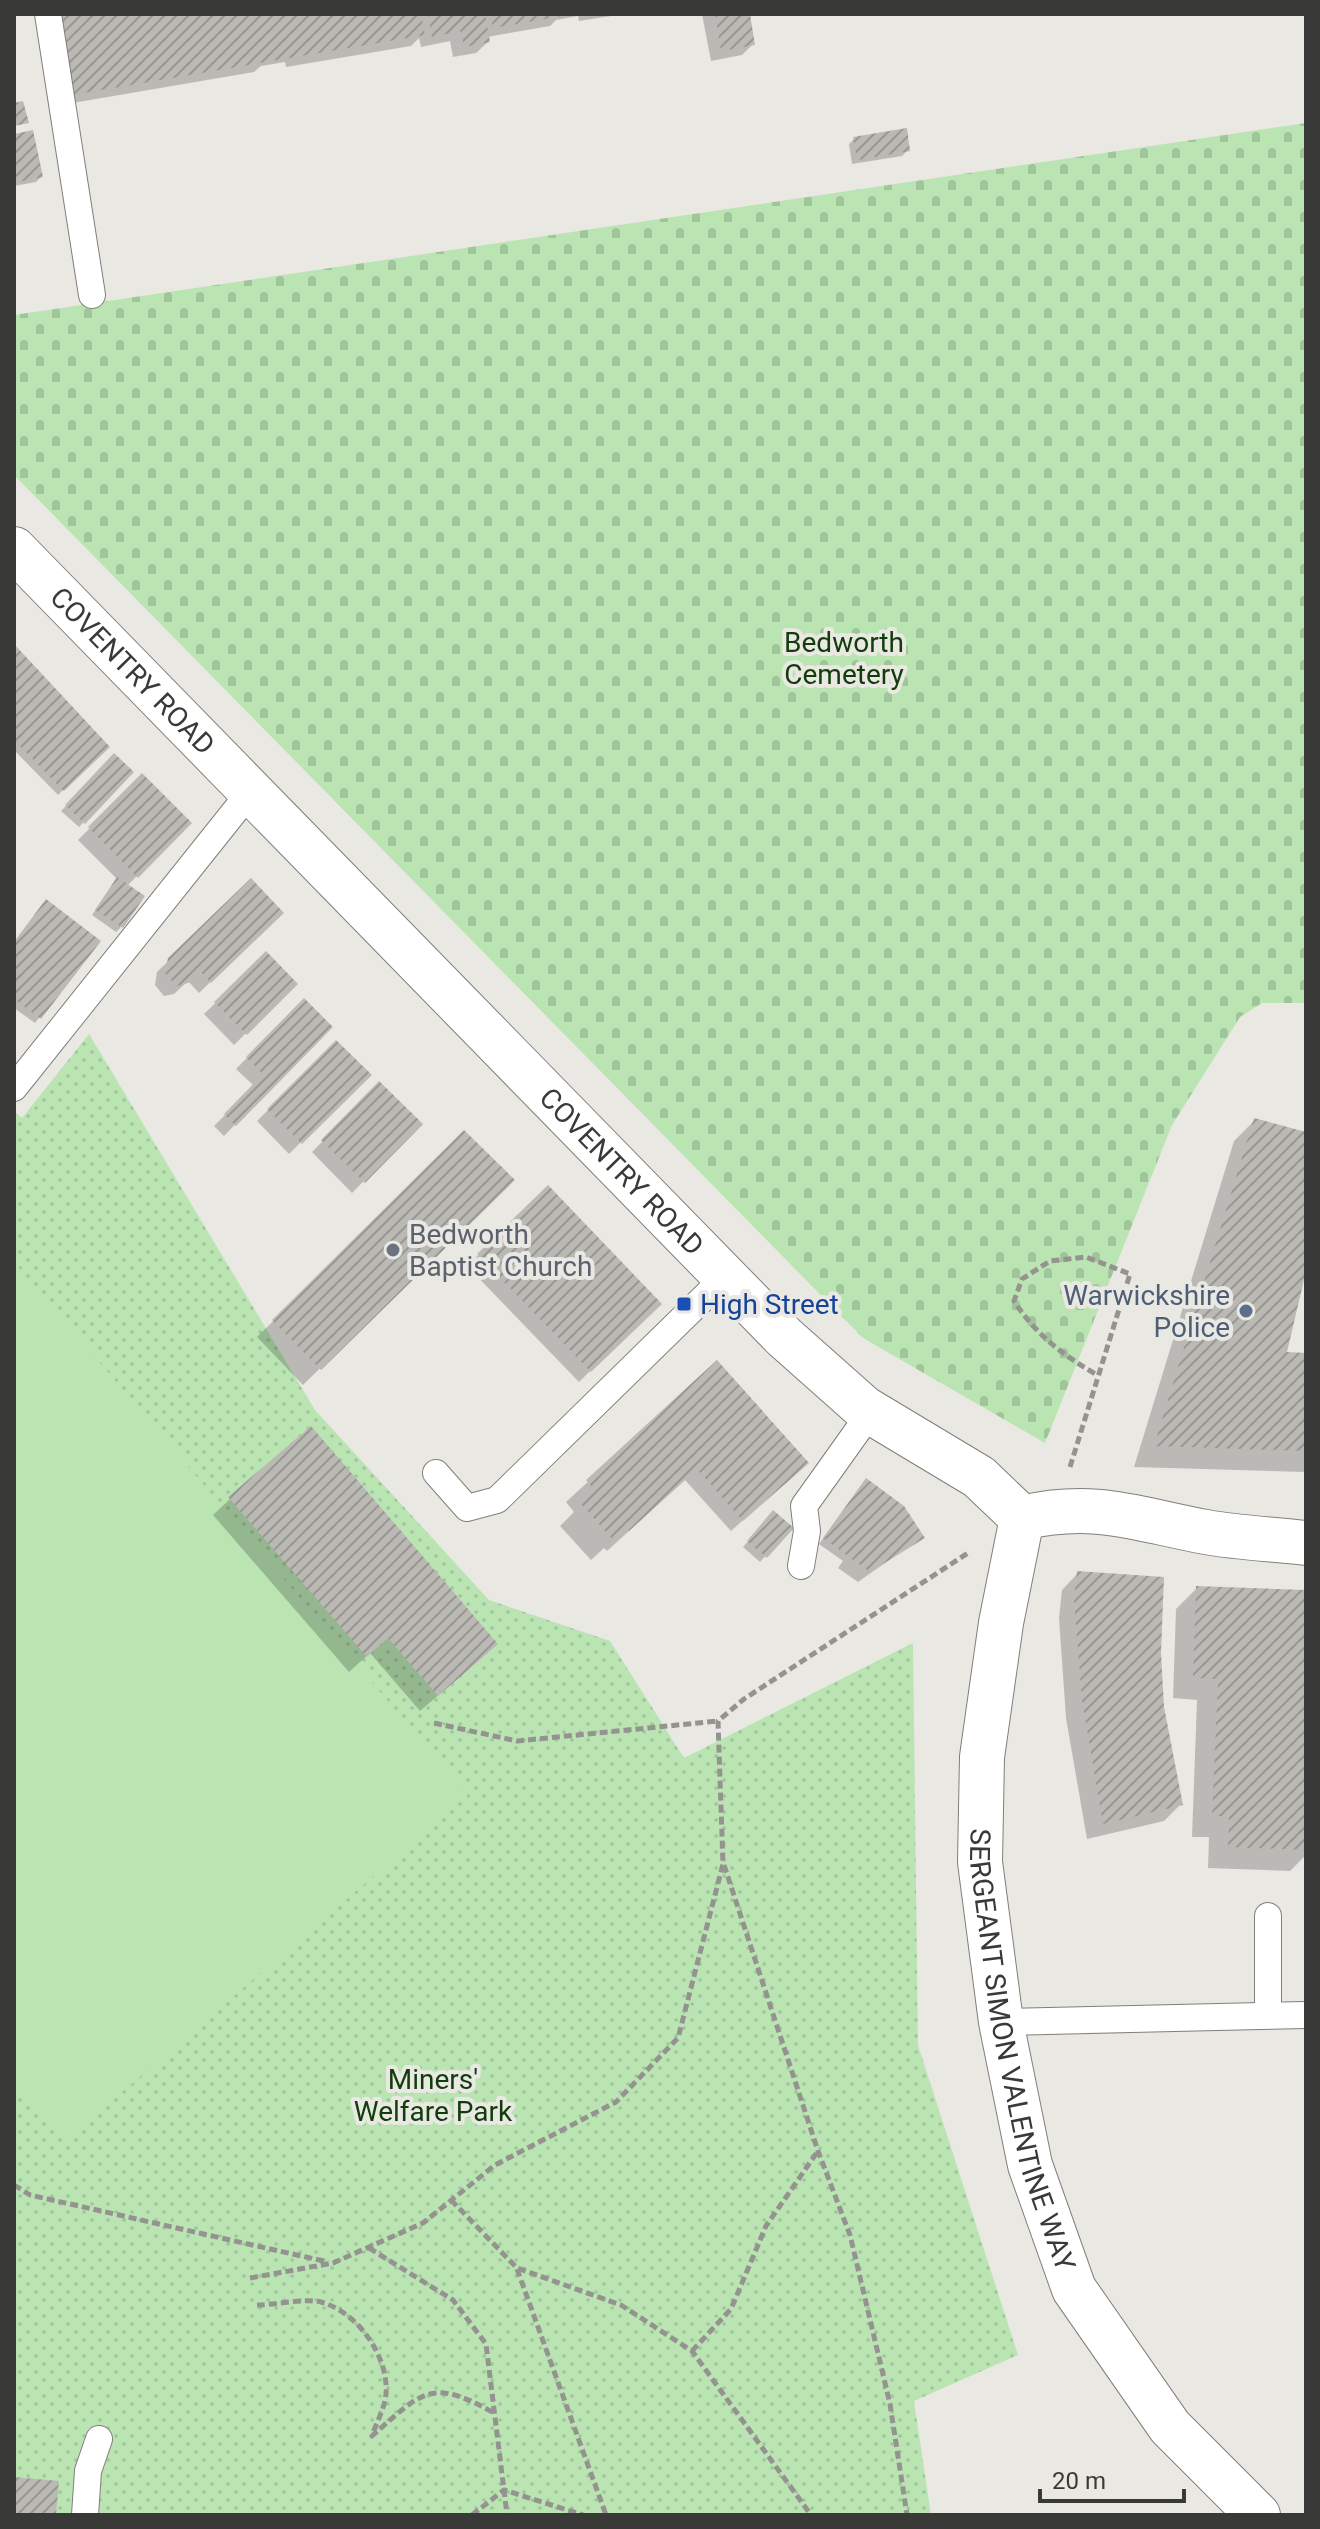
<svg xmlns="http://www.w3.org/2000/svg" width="1320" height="2529" font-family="Roboto,sans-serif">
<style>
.cemetery{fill:url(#cemetery-stones)}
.park{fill:url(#park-dots)}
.pitch{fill:#bae5b3}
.shadow{fill:#0003}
.building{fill:url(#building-hatch)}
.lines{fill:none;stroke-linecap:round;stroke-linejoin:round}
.service-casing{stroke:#807f7a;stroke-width:28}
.minor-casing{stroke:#807f7a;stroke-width:46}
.secondary-casing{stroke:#807f7a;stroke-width:46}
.path{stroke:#949390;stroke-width:5;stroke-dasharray:8 4;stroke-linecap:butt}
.service{stroke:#fff;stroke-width:26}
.minor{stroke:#fff;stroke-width:44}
.secondary{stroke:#fff;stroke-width:44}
.worship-dot{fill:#6b7280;stroke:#eae8e3;stroke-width:3}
.transit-dot{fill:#1a4fb4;stroke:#eae8e3;stroke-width:3}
.service-dot{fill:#5c6f8a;stroke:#eae8e3;stroke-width:3}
.labels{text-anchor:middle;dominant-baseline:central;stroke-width:8;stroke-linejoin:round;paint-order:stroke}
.park-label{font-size:28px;fill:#103d0a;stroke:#eae8e3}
.street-label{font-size:28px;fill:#393937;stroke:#eae8e3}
.worship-label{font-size:28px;fill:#5b616d;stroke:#eae8e3;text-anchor:start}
.service-label{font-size:28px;fill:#4e5e75;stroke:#eae8e3;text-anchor:end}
.transit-label{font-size:28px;fill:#164399;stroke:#eae8e3;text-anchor:start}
</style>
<defs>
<pattern id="cemetery-stones" width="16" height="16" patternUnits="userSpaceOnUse" patternTransform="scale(2)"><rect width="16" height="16" fill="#bae5b3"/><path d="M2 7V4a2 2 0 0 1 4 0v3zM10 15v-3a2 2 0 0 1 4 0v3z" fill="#a1c59b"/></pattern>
<pattern id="park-dots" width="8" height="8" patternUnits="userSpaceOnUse" patternTransform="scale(2)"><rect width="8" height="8" fill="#bae5b3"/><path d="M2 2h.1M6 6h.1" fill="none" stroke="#a1c59b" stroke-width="1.8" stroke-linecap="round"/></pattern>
<pattern id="building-hatch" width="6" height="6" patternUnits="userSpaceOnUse" patternTransform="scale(2)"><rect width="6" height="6" fill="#bab9b4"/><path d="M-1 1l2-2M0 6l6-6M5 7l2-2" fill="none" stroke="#989793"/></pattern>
</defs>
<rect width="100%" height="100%" fill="#eae8e3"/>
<polygon class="cemetery" points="1306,123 1306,1003 1262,1003 1240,1017 1172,1125 1045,1443 863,1338 14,475 14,315"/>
<polygon class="park" points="89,1034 315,1410 489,1600 610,1641 684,1758 913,1643 918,2045 1018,2355 914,2401 931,2515 14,2515 14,1111 22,1118"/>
<polygon class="pitch" points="14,1262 468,1795 65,2141 14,2082"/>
<g class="shadow">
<polygon points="54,14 624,14 579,21 578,16 556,20 550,26 487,37 488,42 476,53 453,57 450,41 421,47 419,38 411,46 286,67 285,62 261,66 254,72 61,105"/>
<polygon points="702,14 752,14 748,17 753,44 742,55 711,61"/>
<polygon points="14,136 41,177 36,182 14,186"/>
<polygon points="854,139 908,150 902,156 852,164 849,144"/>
<polygon points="14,649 107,747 58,795 14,750"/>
<polygon points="114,756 131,772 79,827 61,811"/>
<polygon points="142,776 189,823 127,886 121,927 116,932 92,915 117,879 78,840"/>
<polygon points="251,881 282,913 199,993 188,981 174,994 164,996 155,985 157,972"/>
<polygon points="98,941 35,1023 14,1008 14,943"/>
<polygon points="266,954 296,984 234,1045 204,1014"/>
<polygon points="304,1000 330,1027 224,1136 214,1126 254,1086 236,1069"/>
<polygon points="336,1042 369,1075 289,1154 257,1121"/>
<polygon points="379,1084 420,1124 352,1193 312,1152"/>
<polygon points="1255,1120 1306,1134 1306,1268 1284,1354 1306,1355 1306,1472 1134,1467 1234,1141"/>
<polygon points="464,1132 512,1180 303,1385 257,1337"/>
<polygon points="548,1188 659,1304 579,1382 467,1266"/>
<polygon points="717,1363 795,1474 731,1531 685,1480 607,1551 604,1548 591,1560 560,1526 574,1512 566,1502"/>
<polygon points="861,1486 922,1537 858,1582 838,1568 843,1561 819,1544"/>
<polygon points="230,1499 479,1660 420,1711 370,1653 349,1672 213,1515"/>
<polygon points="768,1518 791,1528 760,1562 743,1547"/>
<polygon points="1078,1573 1159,1653 1162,1707 1181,1804 1164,1821 1087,1839 1066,1718 1059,1618 1062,1590"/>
<polygon points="1197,1588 1306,1592 1306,1855 1290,1871 1208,1868 1209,1837 1192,1837 1197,1700 1173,1698 1176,1609"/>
</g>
<g class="building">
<polygon points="58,14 421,14 425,35 72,95"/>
<polygon points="428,14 485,14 490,42 464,47 461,31 432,37"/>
<polygon points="490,14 562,14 562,16 493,28"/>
<polygon points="715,14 750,14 755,45 721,51"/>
<polygon points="23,101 29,123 14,126 14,103"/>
<polygon points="907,128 910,151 857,160 853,137"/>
<polygon points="33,130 43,177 14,183 14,134"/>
<polygon points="14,644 110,747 64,791 14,740"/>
<polygon points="114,753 134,772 85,824 65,805"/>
<polygon points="142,773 192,823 138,878 88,827"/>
<polygon points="117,877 145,896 123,928 95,910"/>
<polygon points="251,878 284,913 211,983 200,971 188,983 176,986 165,973 168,958"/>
<polygon points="46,899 101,941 41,1019 14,999 14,942"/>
<polygon points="266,951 298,984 247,1035 214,1002"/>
<polygon points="304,998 333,1027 236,1126 224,1114 263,1074 246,1057"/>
<polygon points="336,1040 372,1075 302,1144 267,1109"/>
<polygon points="379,1081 423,1124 365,1183 321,1140"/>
<polygon points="1254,1118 1306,1132 1306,1271 1287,1352 1306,1353 1306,1451 1154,1446"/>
<polygon points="464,1130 515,1180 321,1370 272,1320"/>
<polygon points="548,1185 662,1304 591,1372 477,1254"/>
<polygon points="717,1360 809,1463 743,1521 697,1469 629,1531 626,1529 614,1541 580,1503 595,1490 586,1480"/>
<polygon points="311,1426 498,1644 438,1696 388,1638 367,1657 228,1497"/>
<polygon points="866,1478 904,1506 925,1538 870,1572 823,1538"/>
<polygon points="773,1510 794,1528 767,1558 747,1541"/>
<polygon points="1077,1571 1164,1577 1161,1653 1164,1707 1183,1805 1103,1824 1082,1700 1074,1600"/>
<polygon points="1196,1586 1306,1590 1306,1850 1228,1847 1229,1816 1212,1816 1218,1679 1193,1678"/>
<polygon points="14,2477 59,2481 56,2515 14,2515"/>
</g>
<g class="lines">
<g class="service-casing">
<g id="service">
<polyline points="48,14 92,295"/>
<polyline points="14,1088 251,791"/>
<polyline points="436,1473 467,1508 497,1500 725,1277"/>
<polyline points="801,1566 807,1531 804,1506 871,1412"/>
<polyline points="1268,2015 1268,1916"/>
<polyline points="1001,2022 1306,2015"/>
<polyline points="85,2515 88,2471 99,2439"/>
</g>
</g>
<g class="minor-casing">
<path id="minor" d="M1022 1518C1095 1501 1136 1519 1206 1532 1239 1538 1273 1539 1306 1543"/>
</g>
<g class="secondary-casing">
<g id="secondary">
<path id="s1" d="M14 549 784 1337 864 1408 979 1477 1022 1518 1001 1623 982 1757 980 1862 1001 2022 1030 2165 1074 2289 1170 2427 1258 2515"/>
</g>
</g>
<g class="path">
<path d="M1070 1467 1130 1274 1086 1257 1050 1261 1022 1279 1014 1301C1036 1335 1063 1355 1097 1375"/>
<polyline points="434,1723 517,1741 718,1721"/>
<polyline points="724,1865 818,2151 850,2235 890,2404 907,2515"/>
<polyline points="14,2185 30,2195 328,2262"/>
<polyline points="451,2200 517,2268 621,2305 692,2351 811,2515"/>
<polyline points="369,2248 453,2300 486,2344 507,2515"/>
<polyline points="517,2269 606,2515"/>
<polyline points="250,2278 333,2263 423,2223 495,2165 616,2102 678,2038 723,1864 718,1721 744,1699 968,1553"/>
<path d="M257 2305C276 2305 303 2298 321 2302 358 2312 389 2357 386 2394 385 2408 376 2423 372 2436 422 2392 431 2377 494 2413"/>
<polyline points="692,2351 731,2309 766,2226 818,2151"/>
<polyline points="472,2515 504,2490 583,2515"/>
</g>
<use href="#service" class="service"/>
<use href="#minor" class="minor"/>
<use href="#secondary" class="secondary"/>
</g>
<circle class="worship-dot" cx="393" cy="1250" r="8"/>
<rect class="transit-dot" x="676" y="1296" width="16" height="16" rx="4"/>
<circle class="service-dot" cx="1246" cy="1311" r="8"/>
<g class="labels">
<g class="park-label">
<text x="844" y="642">Bedworth<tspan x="844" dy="32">Cemetery</tspan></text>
<text x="433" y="2079">Miners'<tspan x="433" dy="32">Welfare Park</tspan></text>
</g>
<g class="street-label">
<text stroke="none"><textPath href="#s1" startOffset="170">COVENTRY ROAD</textPath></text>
<text stroke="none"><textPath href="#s1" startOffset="870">COVENTRY ROAD</textPath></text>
<text stroke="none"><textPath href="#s1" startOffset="1942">SERGEANT SIMON VALENTINE WAY</textPath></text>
</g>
<g class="worship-label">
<text x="409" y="1234">Bedworth<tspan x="409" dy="32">Baptist Church</tspan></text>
</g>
<g class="service-label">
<text x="1230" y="1295">Warwickshire<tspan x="1230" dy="32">Police</tspan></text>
</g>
<g class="transit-label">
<text x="700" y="1304">High Street</text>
</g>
</g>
<rect width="1320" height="2529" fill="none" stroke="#393937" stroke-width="32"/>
<path d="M1040 2489v12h144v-12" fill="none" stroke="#393937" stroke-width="4"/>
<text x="1052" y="2489" font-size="24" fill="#393937" stroke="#eae8e3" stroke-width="6" paint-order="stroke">20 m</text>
</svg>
